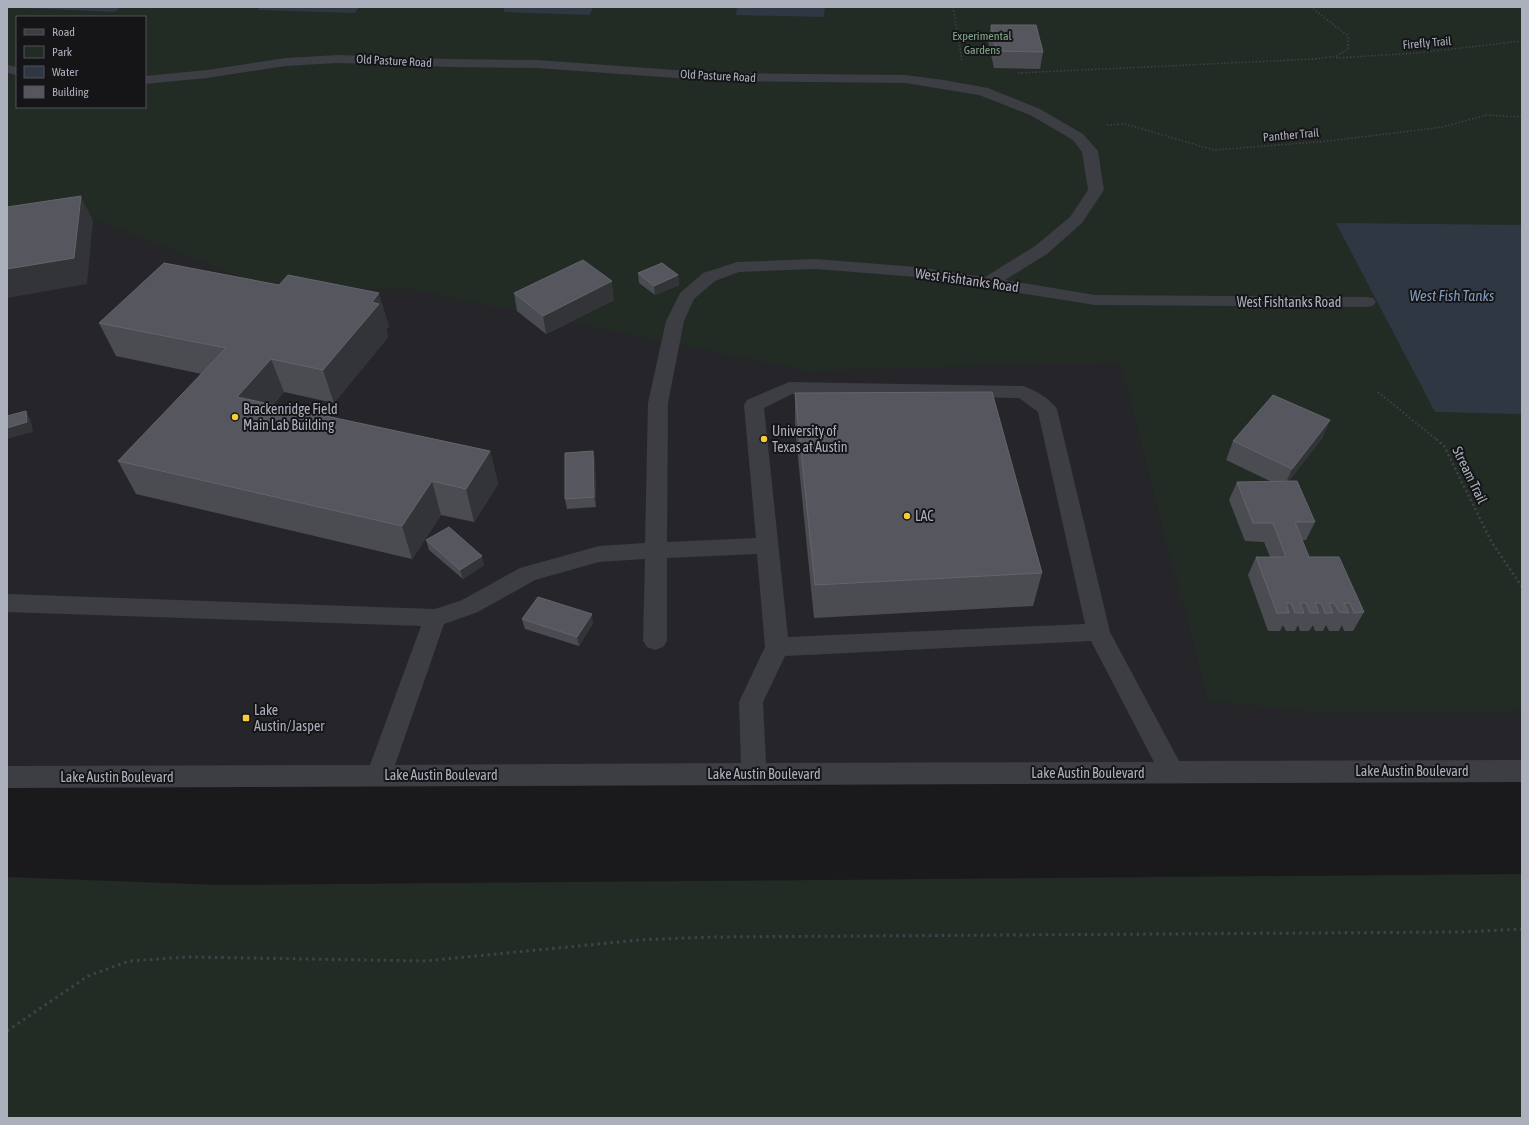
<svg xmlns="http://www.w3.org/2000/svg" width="1529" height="1125" font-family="'Asap Condensed',sans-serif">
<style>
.built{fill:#26262a;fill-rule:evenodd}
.green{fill:#222b24;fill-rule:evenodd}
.water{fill:#2f3842}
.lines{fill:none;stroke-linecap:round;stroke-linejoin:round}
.path-far3{stroke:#414249;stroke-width:1.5;stroke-dasharray:1.5 2;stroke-linecap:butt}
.path-far2{stroke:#414249;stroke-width:2;stroke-dasharray:1.5 2.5;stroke-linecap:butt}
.path-far1{stroke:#414249;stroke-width:2.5;stroke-dasharray:2 3;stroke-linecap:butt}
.path{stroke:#414249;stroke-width:3;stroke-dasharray:2.5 4;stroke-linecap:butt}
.minor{fill:#3d3d44;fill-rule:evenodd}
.wall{fill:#4b4c52}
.shaded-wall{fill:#333438}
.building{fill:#56575e;stroke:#63656c}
.poi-dot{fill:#facc34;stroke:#151518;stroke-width:1.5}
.labels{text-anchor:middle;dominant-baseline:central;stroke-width:4;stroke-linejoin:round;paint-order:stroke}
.far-park-label{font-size:12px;fill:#83a889;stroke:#151518}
.far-street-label{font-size:12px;fill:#acb0bd;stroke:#151518}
.street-label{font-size:14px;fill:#acb0bd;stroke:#151518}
.poi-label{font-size:14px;fill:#acb0bd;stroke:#151518;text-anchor:start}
.water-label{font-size:15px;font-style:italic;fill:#829ab8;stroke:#151518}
</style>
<rect width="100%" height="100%" fill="#1a1a1d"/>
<path class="built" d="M7 7H1522V771L7 777ZM17 17H145V107H17Z"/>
<g class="green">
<path d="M7 7H1522V711L1315 712 1208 701 1120 362 808 371 410 289 274 290 91 218 7 232ZM17 17H145V107H17Z"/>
<polygon points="1522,874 1522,1118 7,1118 7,877 219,885"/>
</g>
<g class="water">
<polygon points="27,7 120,7 115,12 26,8"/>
<polygon points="260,7 359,7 355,13 258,10"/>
<polygon points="505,7 593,7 590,15 503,12"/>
<polygon points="737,7 825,7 824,17 736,15"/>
<polygon points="1336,223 1522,225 1522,414 1435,412"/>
</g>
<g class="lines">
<g class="path-far3">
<polyline points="953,7 962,60"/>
<polyline points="1336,58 1417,53 1522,41"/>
<polyline points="1018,73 1315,59 1337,56 1348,49 1348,36 1311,7"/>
<polyline points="1107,125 1125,124 1214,150 1329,141 1443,127 1486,115 1522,117"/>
</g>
<polyline class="path-far2" points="1378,392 1437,440"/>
<polyline class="path-far1" points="1436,439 1444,446 1491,541 1522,587"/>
<polyline class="path" points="7,1031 88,976 129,961 188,957 425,961 639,940 711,937 1463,932 1522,929"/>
<g class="minor">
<path d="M338 55 449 59 537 60 717 73 905 75 944 80 988 88 1040 109 1083 134 1098 151 1104 190 1082 223 1047 254 1005 280 1095 295 1367 297 1373 298 1376 302 1373 306 1367 307 1095 305 917 277 815 269 739 272 715 281 694 299 684 321 668 403 667 542 756 538 744 405 747 400 789 382 1023 386C1034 389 1050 399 1057 409L1110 632 1179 761 1522 760V782L7 788V766L370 765 421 626 7 612V594L435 609 462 600 520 568 599 546 645 543 648 403 666 321 680 293 703 273 737 262 815 259 917 267 985 277 1035 246 1070 217 1088 190 1082 152 1073 140 1030 115 979 95 905 83 717 81 537 68 449 67 338 63 286 66 207 78 145 84V76L207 70 286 58ZM792 394 1019 398 1038 412 1085 624 788 637 764 408ZM757 554 765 647 739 702 741 763 395 765 444 624 478 612 535 580 599 562 645 559 643 641 647 647 655 650 663 647 667 641V558ZM1091 641 1154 762 766 763 763 702 785 656Z"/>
<polygon points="7,65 17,67 17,75 7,73"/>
</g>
</g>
<g class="wall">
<polygon points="991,25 1043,52 1040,69 994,68 988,41"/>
<polygon points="638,273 678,275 679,285 655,295 639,283"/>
<polygon points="514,293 614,300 546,334 517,311"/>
<polygon points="99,323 389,326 386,329 388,337 334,403 284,392 273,405 490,451 498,484 474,522 441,515 412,559 136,494 118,461 202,374 116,356"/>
<polygon points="795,393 1042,573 1033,606 814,618 795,427"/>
<polygon points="1330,420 1322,438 1288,482 1315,522 1306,540 1302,540 1309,557 1364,612 1353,631 1344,631 1342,625 1339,631 1329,631 1326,625 1323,631 1315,631 1313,625 1309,631 1300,631 1298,625 1295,631 1286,631 1283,625 1280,631 1268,631 1248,575 1256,557 1270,557 1264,542 1245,541 1229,500 1237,482 1272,482 1226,460 1233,441"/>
<polygon points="593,451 595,461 596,507 567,509 565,499"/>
<polygon points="426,540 484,565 463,579 429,550"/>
<polygon points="522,619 593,623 579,646 525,629"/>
</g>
<g class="shaded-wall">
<polygon points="81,196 93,221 87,284 7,298 7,269"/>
<polygon points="678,275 679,285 655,295 654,286"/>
<polygon points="612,281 614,300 546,334 543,316"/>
<polygon points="379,293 389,326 386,329 388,337 334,403 323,370 372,302"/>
<polygon points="271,359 284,392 251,431 237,397"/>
<polygon points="26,411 31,421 33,432 7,439 7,428"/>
<polygon points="1330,420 1322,438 1284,487 1292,469"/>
<polygon points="490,451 498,484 474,522 466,489"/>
<polygon points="593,451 595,461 596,507 594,497"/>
<polygon points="432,481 441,515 412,559 402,526"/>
<polygon points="482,556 484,565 463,579 460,570"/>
<polygon points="592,614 593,623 579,646 577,637"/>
</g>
<g class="building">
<polygon points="991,25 1036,25 1043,52 996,51"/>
<polygon points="81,196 74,258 7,269 7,207"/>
<polygon points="583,260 612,281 543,316 514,293"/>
<polygon points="164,263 279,285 288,275 379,293 372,302 379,304 323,370 271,359 237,397 490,451 466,489 432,481 402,526 118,461 226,348 99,323"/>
<polygon points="662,263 678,275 654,286 638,273"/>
<polygon points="992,392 1042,573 815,585 795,393"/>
<polygon points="1273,395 1330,420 1292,469 1233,441"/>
<polygon points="26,411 27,422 7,428 7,416"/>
<polygon points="593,451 594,497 565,499 565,453"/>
<polygon points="1297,481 1315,522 1295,522 1309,557 1339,557 1364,612 1354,613 1350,603 1344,603 1349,613 1339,612 1334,603 1329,603 1333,613 1325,613 1321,603 1315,603 1319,613 1310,613 1306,603 1300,603 1304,613 1295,613 1291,603 1286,603 1289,613 1277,613 1256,557 1286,557 1273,523 1253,523 1237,482"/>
<polygon points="449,527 482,556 460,570 426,540"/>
<polygon points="538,597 592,614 577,637 522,619"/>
</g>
<g class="poi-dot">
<circle cx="235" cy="417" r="4"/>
<circle cx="764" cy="439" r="4"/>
<circle cx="907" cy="516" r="4"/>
<rect x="242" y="714" width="8" height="8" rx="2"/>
</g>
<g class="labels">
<g class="far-park-label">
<text x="982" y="36">Experimental<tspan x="982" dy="14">Gardens</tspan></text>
</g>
<g class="far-street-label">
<text transform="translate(1427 43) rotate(-5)">Firefly Trail</text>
<text transform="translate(394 61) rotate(3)">Old Pasture Road</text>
<text transform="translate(718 76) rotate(3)">Old Pasture Road</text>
<text transform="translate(1291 135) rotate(-5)">Panther Trail</text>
</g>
<g class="street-label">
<text transform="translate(967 280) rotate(8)">West Fishtanks Road</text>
<text x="1289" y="302">West Fishtanks Road</text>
<text transform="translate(1470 475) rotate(64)">Stream Trail</text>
<text x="1412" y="771">Lake Austin Boulevard</text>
<text x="1088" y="773">Lake Austin Boulevard</text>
<text x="764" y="774">Lake Austin Boulevard</text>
<text x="441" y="775">Lake Austin Boulevard</text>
<text x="117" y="777">Lake Austin Boulevard</text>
</g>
<g class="poi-label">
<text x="243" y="409">Brackenridge Field<tspan x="243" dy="16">Main Lab Building</tspan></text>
<text x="772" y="431">University of<tspan x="772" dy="16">Texas at Austin</tspan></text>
<text x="915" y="516">LAC</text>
<text x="254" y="710">Lake<tspan x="254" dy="16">Austin/Jasper</tspan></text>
</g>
<g class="water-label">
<text x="1452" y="295">West Fish Tanks</text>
</g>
</g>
<rect width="1529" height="1125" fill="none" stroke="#acb0bd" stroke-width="16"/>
<rect x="16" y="16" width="130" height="92" fill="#151518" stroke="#51535a"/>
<rect x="24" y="29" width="20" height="6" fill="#3d3d44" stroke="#51535a"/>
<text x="52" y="36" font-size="12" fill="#acb0bd">Road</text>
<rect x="24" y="46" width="20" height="12" fill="#222b24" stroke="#51535a"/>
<text x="52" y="56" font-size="12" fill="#acb0bd">Park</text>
<rect x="24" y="66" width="20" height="12" fill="#2f3842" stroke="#51535a"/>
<text x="52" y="76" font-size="12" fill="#acb0bd">Water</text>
<rect x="24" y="86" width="20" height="12" fill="#56575e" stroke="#51535a"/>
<text x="52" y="96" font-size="12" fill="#acb0bd">Building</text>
</svg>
